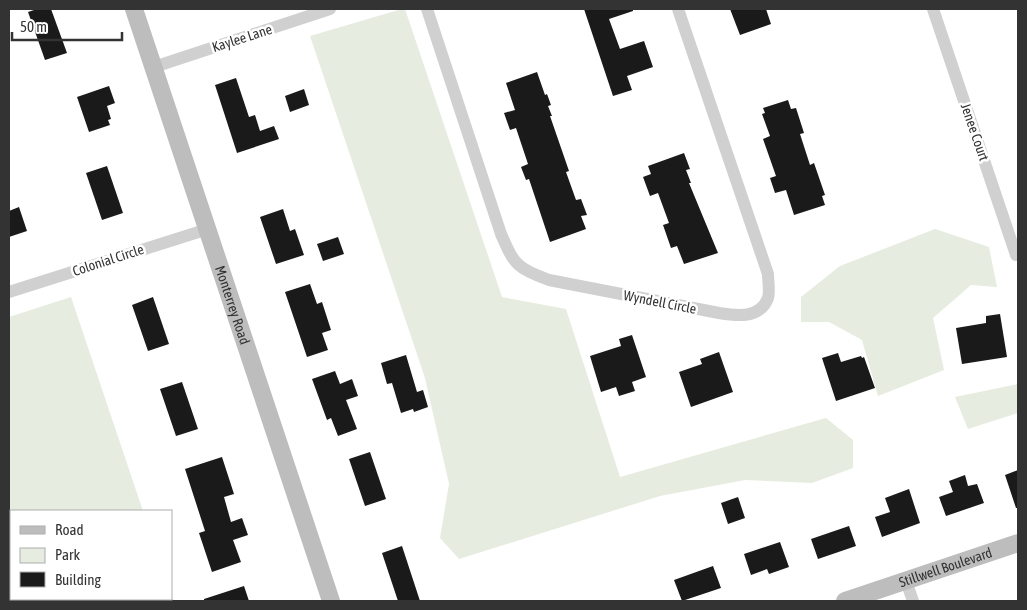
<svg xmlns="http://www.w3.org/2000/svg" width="1027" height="610" font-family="'Asap Condensed',sans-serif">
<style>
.green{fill:#e6ecdf}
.building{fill:#1a1a1a}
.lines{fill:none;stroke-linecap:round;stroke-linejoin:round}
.street{stroke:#d0d0d0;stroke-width:12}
.secondary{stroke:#bdbdbd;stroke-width:18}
.labels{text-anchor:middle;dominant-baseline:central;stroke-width:5;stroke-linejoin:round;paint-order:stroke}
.street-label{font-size:14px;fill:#333;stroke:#fff}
</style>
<rect width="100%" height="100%" fill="#fff"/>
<g class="green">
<polygon points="402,9 405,9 502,297 566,309 620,477 826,418 853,440 853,468 812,483 745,480 660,496 459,559 440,538 449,484 425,378 310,36"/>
<polygon points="935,229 989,247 997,287 971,285 933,318 944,370 878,396 862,340 829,322 801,322 801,297 840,266"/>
<polygon points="71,297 143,511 11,511 11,536 9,529 9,317"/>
<polygon points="1018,384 1018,413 968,429 955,397"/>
<polygon points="171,594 174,601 33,601 33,599 171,599"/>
</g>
<g class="building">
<polygon points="37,9 51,9 67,53 45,60 28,12"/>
<polygon points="584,9 633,9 633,11 609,19 620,49 644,41 653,67 627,76 632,90 613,96"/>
<polygon points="730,9 766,9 771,24 740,35"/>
<polygon points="537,72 545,95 547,94 551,105 548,106 552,116 550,116 569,171 566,172 576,200 581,199 587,215 581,216 586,229 550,242 529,179 526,180 521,167 528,164 516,128 510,130 504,113 515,110 506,83"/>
<polygon points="236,78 249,117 255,115 260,131 274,126 279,139 237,153 215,85"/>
<polygon points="109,86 115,103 107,106 111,119 108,120 110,125 89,132 77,97"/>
<polygon points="304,89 309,105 290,112 285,96"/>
<polygon points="788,100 791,109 796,108 804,133 800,134 810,165 814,163 825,195 822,196 825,205 794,215 786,190 775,193 770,178 776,176 763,139 770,136 762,114 765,113 763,108"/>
<polygon points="684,153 690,169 686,170 691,183 689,183 718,253 684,264 677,246 671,248 663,225 669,223 658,193 650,196 643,177 651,174 648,166"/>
<polygon points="107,166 123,213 102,220 86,173"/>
<polygon points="19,207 27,231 9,237 9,211"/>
<polygon points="283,209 290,231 295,229 304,255 276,264 260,217"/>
<polygon points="338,237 344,254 323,261 317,244"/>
<polygon points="310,284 317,304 322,302 331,330 322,333 328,350 307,357 285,292"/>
<polygon points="153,297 169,344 148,351 132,305"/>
<polygon points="1000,314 1007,357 962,364 956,328 986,323 986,316"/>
<polygon points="632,335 646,377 632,382 635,391 619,396 616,387 601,392 590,356 621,346 619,339"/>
<polygon points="719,352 733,392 691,407 679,372 702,364 700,359"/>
<polygon points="838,353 841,362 861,356 862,358 864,357 875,388 836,401 822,358"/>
<polygon points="406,355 417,392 423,390 428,407 414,412 413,409 401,413 392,383 387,384 381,363"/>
<polygon points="335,371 340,384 352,379 358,396 346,400 357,429 338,436 331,418 327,420 312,379"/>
<polygon points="182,382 198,429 176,436 160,389"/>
<polygon points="370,452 386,499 365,506 349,459"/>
<polygon points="222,457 234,494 224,497 231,522 242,518 248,535 233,540 241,562 212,572 199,533 205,531 185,469"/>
<polygon points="1018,470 1018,508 1016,508 1005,475"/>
<polygon points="965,475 968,486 977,484 984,503 946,516 939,497 953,492 949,481"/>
<polygon points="909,489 920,523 882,537 875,517 890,512 885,498"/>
<polygon points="738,497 745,518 728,524 721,503"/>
<polygon points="849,526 856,546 818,559 811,539"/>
<polygon points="780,542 789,567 769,574 767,569 751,575 744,554"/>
<polygon points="402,546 420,601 398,601 382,553"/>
<polygon points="713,566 721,588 682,601 674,580"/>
<polygon points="244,586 249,601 204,601 204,599"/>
</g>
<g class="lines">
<g class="street">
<path d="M427 9 501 234C515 266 516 267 549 280L719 313C737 316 760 319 768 298 770 292 768 281 768 274L678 9"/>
<polyline points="933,9 1016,255"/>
<polyline points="154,67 330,9"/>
<polyline points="9,292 208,229"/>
<polyline points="906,581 913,601"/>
<polyline points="9,597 10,601"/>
</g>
<g class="secondary">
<path id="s1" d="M134 9 331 601"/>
<path id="s2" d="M845 601 1018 543"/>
</g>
</g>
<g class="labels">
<g class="street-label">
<text transform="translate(242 38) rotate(-18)">Kaylee Lane</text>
<text transform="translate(975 132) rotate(71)">Jenee Court</text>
<text transform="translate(108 260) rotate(-18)">Colonial Circle</text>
<text transform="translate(660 302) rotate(11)">Wyndell Circle</text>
<text stroke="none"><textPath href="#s1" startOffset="312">Monterrey Road</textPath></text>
<text stroke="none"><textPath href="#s2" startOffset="106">Stillwell Boulevard</textPath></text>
</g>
</g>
<rect width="1027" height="610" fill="none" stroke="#333333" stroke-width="20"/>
<rect x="10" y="510" width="162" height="90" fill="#ffffff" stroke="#adadad"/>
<rect x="20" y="526" width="25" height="8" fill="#bdbdbd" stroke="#adadad"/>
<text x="55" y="535" font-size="15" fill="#333333">Road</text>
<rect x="20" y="548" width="25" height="15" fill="#e6ecdf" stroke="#adadad"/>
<text x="55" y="560" font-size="15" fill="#333333">Park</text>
<rect x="20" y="572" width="25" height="15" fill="#1a1a1a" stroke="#adadad"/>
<text x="55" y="585" font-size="15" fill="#333333">Building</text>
<path d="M12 32v8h110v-8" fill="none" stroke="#333333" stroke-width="2.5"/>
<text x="20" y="32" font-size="15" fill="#333333" stroke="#ffffff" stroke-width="4" paint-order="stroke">50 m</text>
</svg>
